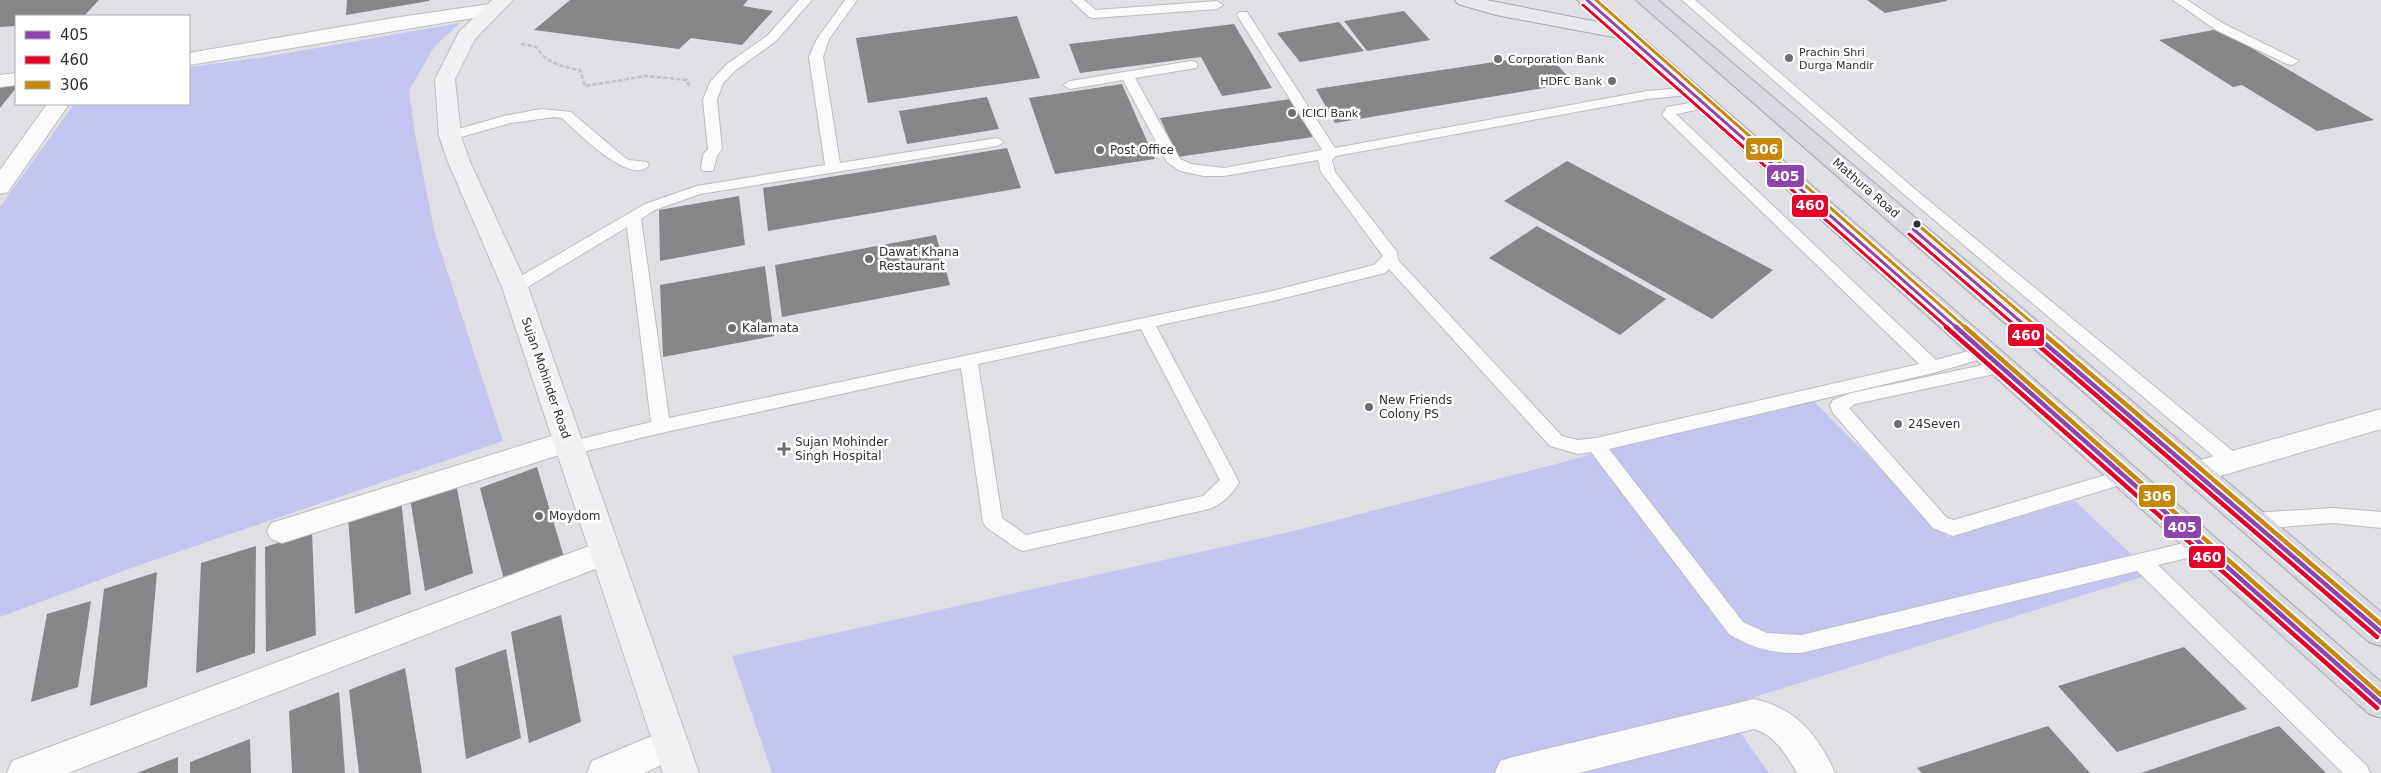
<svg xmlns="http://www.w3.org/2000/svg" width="2381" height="773" font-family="'DejaVu Sans',sans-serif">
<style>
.green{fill:#c4c4f0}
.building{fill:#868689}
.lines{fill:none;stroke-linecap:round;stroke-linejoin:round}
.lane-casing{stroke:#bdbdbf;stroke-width:2}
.street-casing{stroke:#bdbdbf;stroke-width:2}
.secondary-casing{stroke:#bdbdbf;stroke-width:2}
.primary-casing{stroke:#a7a7b0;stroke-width:2}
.highway-casing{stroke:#a7a7b0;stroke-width:2}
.path{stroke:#c2c2c2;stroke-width:2.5;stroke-dasharray:4.5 2;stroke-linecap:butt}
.lane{fill:#fafafb;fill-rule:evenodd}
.street{fill:#fafafb;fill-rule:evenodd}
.secondary{fill:#f1f1f3;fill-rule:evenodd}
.primary{fill:#e7e7ec;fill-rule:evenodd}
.highway{fill:#d9d9e1;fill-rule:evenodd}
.bus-1-far1-casing{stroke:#fff;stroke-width:6}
.bus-1-casing{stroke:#fff;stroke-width:8}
.bus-2-far1-casing{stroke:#fff;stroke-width:6}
.bus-2-casing{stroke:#fff;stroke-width:8}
.bus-3-far1-casing{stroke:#fff;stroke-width:6}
.bus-3-casing{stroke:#fff;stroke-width:8}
.bus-1-far1{stroke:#8e44ad;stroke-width:3}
.bus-1{stroke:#8e44ad;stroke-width:4.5}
.bus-2-far1{stroke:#e4002b;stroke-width:3}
.bus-2{stroke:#e4002b;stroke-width:4.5}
.bus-3-far1{stroke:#c5880c;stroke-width:3}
.bus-3{stroke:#c5880c;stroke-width:4.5}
.poi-dot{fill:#6e6e70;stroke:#fff;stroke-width:2}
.bus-dot{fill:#303032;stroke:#fff;stroke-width:2}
.labels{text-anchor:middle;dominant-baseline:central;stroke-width:5;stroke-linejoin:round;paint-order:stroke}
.far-poi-label{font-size:11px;fill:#303032;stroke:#fff;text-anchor:start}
.poi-label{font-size:12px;fill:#303032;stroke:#fff;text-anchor:start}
.street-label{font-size:12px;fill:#303032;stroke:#fff}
.line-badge{stroke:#fff;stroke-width:2}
.badge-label{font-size:14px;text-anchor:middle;font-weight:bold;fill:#fff}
</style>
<rect width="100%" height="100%" fill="#e0e0e4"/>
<g class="green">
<polygon points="460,23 435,46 409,90 415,134 435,234 503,441 134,567 0,617 0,207 74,104 189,104 189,67 265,57"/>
<polygon points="1805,392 1948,537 2075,501 2152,574 1722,707 1769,773 772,773 732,656 1285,533 1553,465"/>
</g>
<g class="building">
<polygon points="0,0 99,0 84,16 16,16 16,26 0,27"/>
<polygon points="347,0 429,0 429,1 346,15"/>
<polygon points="570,0 748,0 743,6 773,11 742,45 691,38 679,49 534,30"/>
<polygon points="1867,0 1947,0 1947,1 1885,13"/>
<polygon points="1404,11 1430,40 1367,51 1344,21"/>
<polygon points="1017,16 1040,78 868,103 856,38"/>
<polygon points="1339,22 1364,51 1300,62 1277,33"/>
<polygon points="1234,24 1272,88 1222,96 1201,57 1080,73 1069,44"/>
<polygon points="2219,29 2374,120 2317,131 2242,85 2233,87 2159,40"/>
<polygon points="1547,54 1574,83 1335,123 1316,89"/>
<polygon points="16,84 16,88 0,108 0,85"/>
<polygon points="1122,84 1155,159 1055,174 1029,98"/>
<polygon points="987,97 999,129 907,144 899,111"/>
<polygon points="1291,99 1313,137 1178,157 1160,118"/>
<polygon points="1007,148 1021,188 768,231 763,188"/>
<polygon points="1567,161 1773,270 1712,319 1504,201"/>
<polygon points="739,196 745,245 660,261 659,210"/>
<polygon points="1537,226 1666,299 1620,335 1489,258"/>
<polygon points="936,235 950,285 782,317 775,265"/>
<polygon points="765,266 774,336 663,357 660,285"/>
<polygon points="537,467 564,557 504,580 480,488"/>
<polygon points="456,483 473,573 425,591 410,498"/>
<polygon points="401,499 411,594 355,614 348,516"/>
<polygon points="312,532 316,635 266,652 265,547"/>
<polygon points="256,546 255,653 196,673 201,563"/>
<polygon points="157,572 147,687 90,706 104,589"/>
<polygon points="91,601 78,687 31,702 47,614"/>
<polygon points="561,615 581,722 529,743 511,632"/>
<polygon points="2184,647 2247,709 2117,752 2058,686"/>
<polygon points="506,649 521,738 466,759 455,668"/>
<polygon points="405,668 422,773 359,773 349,690"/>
<polygon points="339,692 345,773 292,773 289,711"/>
<polygon points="2048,726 2090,773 1922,773 1917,768"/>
<polygon points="2279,726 2326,773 2141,773"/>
<polygon points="250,739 251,773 190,773 190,762"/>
<polygon points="178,757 178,773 137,773"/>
</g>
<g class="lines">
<g class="lane-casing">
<g id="lane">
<polygon points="799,0 812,0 776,41 736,70 723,83 717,100 722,149 717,156 713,171 703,171 701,168 703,155 708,149 703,100 710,82 727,64 767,36"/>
<path d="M845 0H857L829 39 823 57 840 163 997 138 1004 142 997 146 700 194 655 210 641 219 669 418 1272 291 1374 265 1383 256 1321 172 1318 160 1224 176H1204L1180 171 1167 162 1123 80 1070 89 1063 85 1070 81 1191 61 1196 62 1198 65 1196 68 1135 78 1180 159 1191 164 1224 168 1322 150 1237 15 1239 12H1247L1335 148 1647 91 1692 87 1697 88 1699 91 1697 94 1647 99 1336 156 1332 160 1335 172 1397 252 1398 260 1562 436 1578 440 1596 438 1919 364 1662 115 1667 107 1706 100 1711 101 1713 104 1711 107 1676 114 1936 360 1986 346 1992 348 1995 352 1992 356 1933 373 1609 449 1743 622 1767 633 1801 635 2205 538 2212 540 2215 546 2212 552 2158 565 2367 766 2370 773H2343L2137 571 1801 653C1774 654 1752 648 1729 634L1591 452 1578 454 1550 446 1389 269 1385 273 1272 301 1156 326 1239 482C1234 493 1220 506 1209 509L1023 551 1016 548 986 527 983 522 961 368 661 433 570 455 564 453 561 448 564 443 651 422 627 227 521 291H509L507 287 509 283 645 204 697 186 825 165 809 57 817 39ZM1141 329 1220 480 1203 496 1026 535 1002 518 978 364Z"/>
<polygon points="1071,0 1084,0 1096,10 1217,1 1223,5 1217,9 1093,18 1089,17"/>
<polygon points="1682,0 1695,0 1916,190 2240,457 2242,462 2240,467 2233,469 2226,467 1906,196"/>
<polygon points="2173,0 2187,0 2224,24 2299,61 2292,65 2287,64 2216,30"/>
<path d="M541 109 571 112 624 157 629 160 647 162 649 165C632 188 575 130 562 118L554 117 511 123 450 140 443 136 445 133 504 116Z"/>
<polygon points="2002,361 2008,363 2011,367 2008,371 1855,404 1849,408 1947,518 1954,520 2126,469 2133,471 2135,476 2133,481 1953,536 1933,528 1833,413 1830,405 1833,400 1851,393"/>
<polygon points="2333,508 2381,512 2381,528 2333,523 2253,529 2246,526 2243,521 2246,516 2253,513"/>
</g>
</g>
<g class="street-casing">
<g id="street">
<polygon points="490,4 497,6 500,10 497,14 189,65 189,53 393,18"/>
<polygon points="16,73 16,85 0,87 0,75"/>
<polygon points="47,104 69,104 8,192 0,194 0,170"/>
<polygon points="2381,409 2381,429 2196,483 2186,480 2181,472 2186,464"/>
<polygon points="568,431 578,435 582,442 578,449 282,543 271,539 267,531 271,523"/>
<polygon points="605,540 616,543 621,552 616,561 68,773 7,773 12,761"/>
<path d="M1754 699C1796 708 1818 735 1835 773H1797C1787 756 1774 734 1754 729L1579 773H1495L1500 761 1513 757Z"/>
<polygon points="671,728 683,733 689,744 683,755 644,773 587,773 592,761"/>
</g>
</g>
<g class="secondary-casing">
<polygon id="secondary" points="492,0 513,0 475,39 455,79 461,136 470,162 528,287 699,773 663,773 502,287 448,162 439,136 435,79 459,32"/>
</g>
<g class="primary-casing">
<polygon id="primary" points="1455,0 1486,0 1624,27 1631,29 1634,33 1631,37 1624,39 1496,15 1458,4"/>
</g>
<g class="highway-casing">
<g id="highway">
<polygon points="1577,0 1599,0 2381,682 2381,718 2369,714"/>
<polygon points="1636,0 1658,0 2381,612 2381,646 2369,642"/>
</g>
</g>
<path class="path" d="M521 44 536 47C546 63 562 67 580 70L585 86 646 76 687 80 689 86"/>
<use href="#lane" class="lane"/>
<use href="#street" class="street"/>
<use href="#secondary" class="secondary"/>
<use href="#primary" class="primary"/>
<use href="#highway" class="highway"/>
<g class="bus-1-far1-casing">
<g id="bus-1-far1">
<polyline points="1587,0 1957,328"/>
<polyline points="1913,229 2028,328"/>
</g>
</g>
<g class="bus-1-casing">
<g id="bus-1">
<polyline points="1956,327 2381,703"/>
<polyline points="2026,327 2381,632"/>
</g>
</g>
<g class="bus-2-far1-casing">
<g id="bus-2-far1">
<polyline points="1583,5 1948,328"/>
<polyline points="1909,234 2018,328"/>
</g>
</g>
<g class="bus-2-casing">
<g id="bus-2">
<polyline points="1946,327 2377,708"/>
<polyline points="2017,327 2377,637"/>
</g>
</g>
<g class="bus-3-far1-casing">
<g id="bus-3-far1">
<polyline points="1596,0 1966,328"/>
<polyline points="1917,224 2038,328"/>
</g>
</g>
<g class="bus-3-casing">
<g id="bus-3">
<polyline points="1965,327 2381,695"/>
<polyline points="2036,327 2381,624"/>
</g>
</g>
<use href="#bus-1-far1" class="bus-1-far1"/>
<use href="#bus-1" class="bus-1"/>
<use href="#bus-2-far1" class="bus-2-far1"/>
<use href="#bus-2" class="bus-2"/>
<use href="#bus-3-far1" class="bus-3-far1"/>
<use href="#bus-3" class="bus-3"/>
</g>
<g class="poi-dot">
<circle cx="1789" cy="58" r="5"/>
<circle cx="1498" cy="59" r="5"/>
<circle cx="1612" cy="81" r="5"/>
<circle cx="1292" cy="113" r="5"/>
<circle cx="1100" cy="150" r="5"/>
<circle cx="869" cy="259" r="5"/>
<circle cx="732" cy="328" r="5"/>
<circle cx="1369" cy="407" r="5"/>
<circle cx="1898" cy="424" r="5"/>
<path d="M781.5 441.5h5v5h5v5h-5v5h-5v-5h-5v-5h5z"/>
<circle cx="539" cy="516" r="5"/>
</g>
<circle class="bus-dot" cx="1917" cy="224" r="4.5"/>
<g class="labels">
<g class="far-poi-label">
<text x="1799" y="52">Prachin Shri<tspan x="1799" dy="13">Durga Mandir</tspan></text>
<text x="1508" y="59">Corporation Bank</text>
<text x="1602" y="81" text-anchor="end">HDFC Bank</text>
<text x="1302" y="113">ICICI Bank</text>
</g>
<g class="poi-label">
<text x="1110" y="150">Post Office</text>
<text x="879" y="252">Dawat Khana<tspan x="879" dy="14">Restaurant</tspan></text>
<text x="742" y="328">Kalamata</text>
<text x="1379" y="400">New Friends<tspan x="1379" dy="14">Colony PS</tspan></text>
<text x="1908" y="424">24Seven</text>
<text x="795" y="442">Sujan Mohinder<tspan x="795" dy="14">Singh Hospital</tspan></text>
<text x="549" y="516">Moydom</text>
</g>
<g class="street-label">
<text transform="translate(1866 188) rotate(41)">Mathura Road</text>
<text transform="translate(546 378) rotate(71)">Sujan Mohinder Road</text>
</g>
</g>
<g class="line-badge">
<rect x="1745" y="137" width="38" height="24" rx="5" fill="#c5880c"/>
<rect x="1766" y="164" width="39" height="24" rx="5" fill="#8e44ad"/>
<rect x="1791" y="194" width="38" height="24" rx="5" fill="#e4002b"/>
<rect x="2007" y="323" width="38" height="24" rx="5" fill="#e4002b"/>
<rect x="2138" y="484" width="38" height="24" rx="5" fill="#c5880c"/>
<rect x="2163" y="515" width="39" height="24" rx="5" fill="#8e44ad"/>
<rect x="2188" y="545" width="38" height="24" rx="5" fill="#e4002b"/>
</g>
<g class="badge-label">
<text x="1764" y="154">306</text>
<text x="1785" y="181">405</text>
<text x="1810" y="210">460</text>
<text x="2026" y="340">460</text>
<text x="2157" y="501">306</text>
<text x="2182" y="532">405</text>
<text x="2207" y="562">460</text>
</g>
<rect x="15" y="15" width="175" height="90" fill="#ffffff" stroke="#acacad"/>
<rect x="25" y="31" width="25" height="8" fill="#8e44ad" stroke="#acacad"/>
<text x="60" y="40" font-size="15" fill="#303032">405</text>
<rect x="25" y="56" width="25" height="8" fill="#e4002b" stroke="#acacad"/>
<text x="60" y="65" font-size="15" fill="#303032">460</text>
<rect x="25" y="81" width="25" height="8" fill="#c5880c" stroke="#acacad"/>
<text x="60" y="90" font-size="15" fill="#303032">306</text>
</svg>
